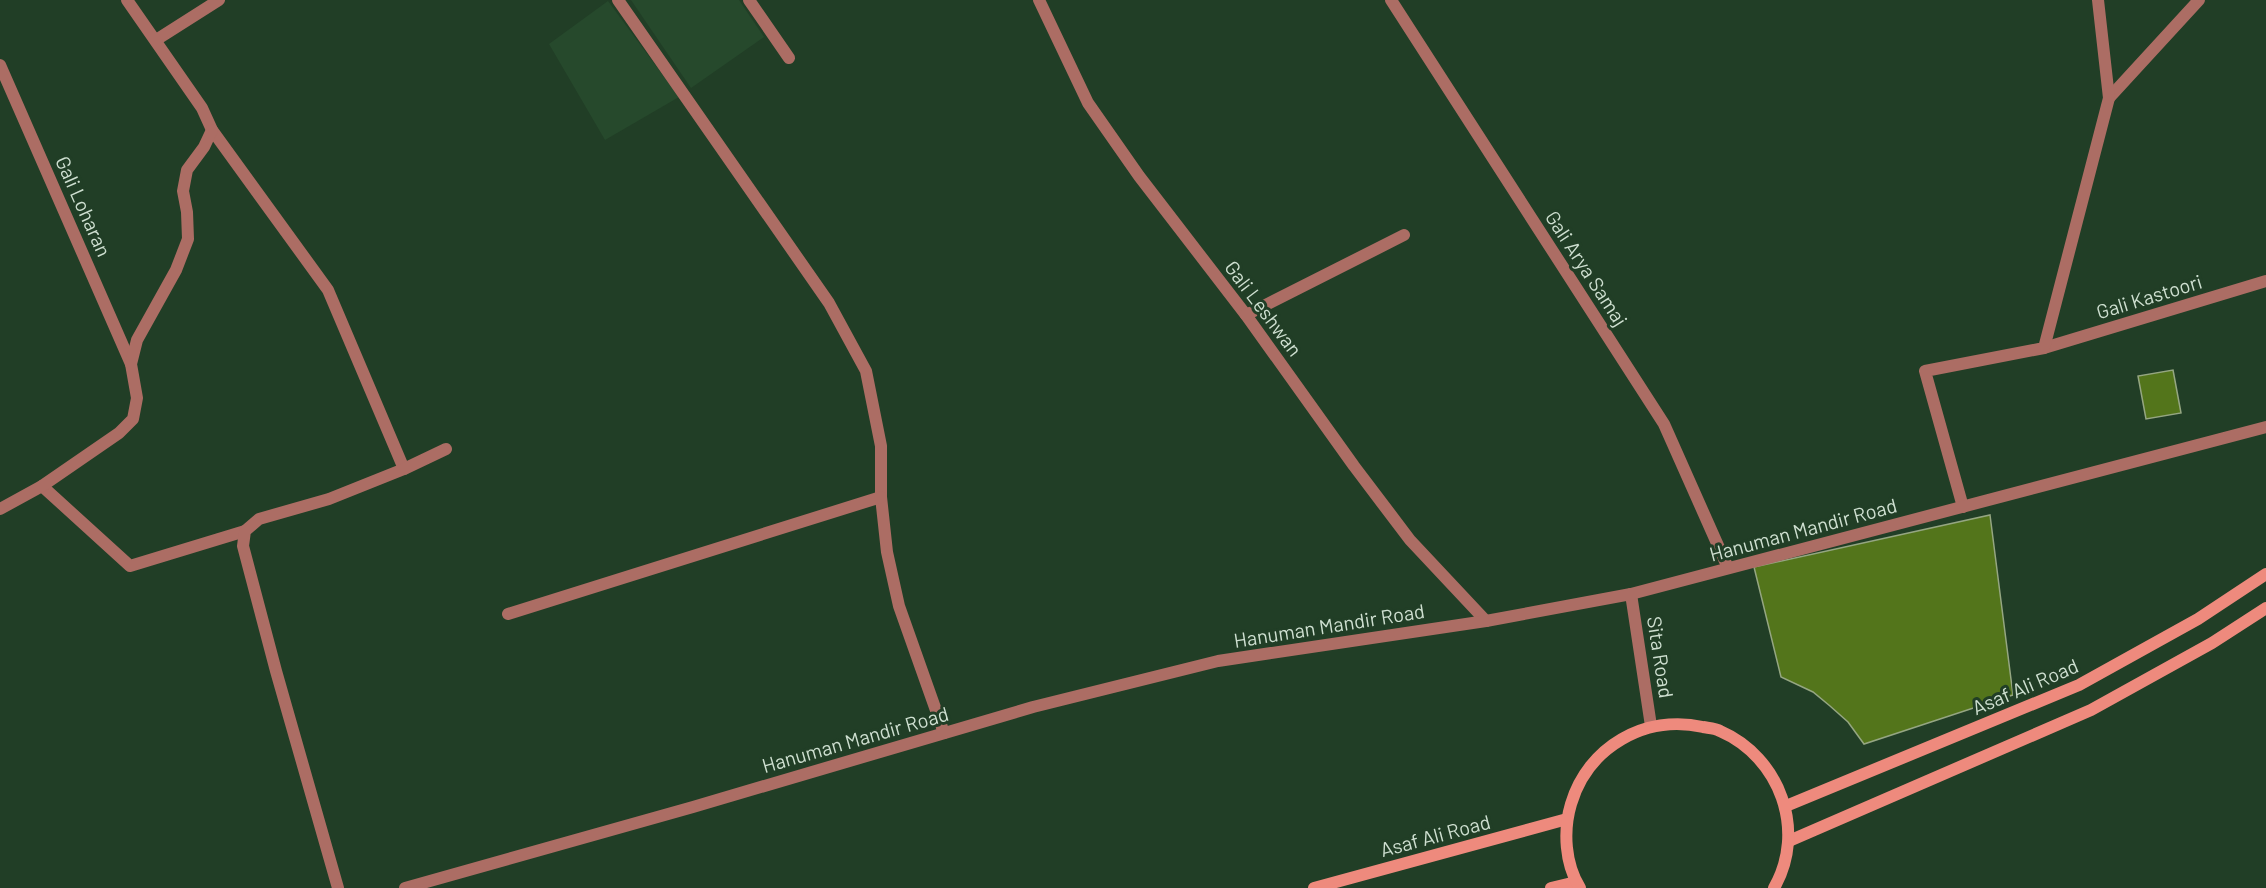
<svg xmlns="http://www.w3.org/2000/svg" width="2266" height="888" font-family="Barlow,sans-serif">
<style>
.built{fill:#26492c}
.building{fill:#53751b;stroke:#95a682;stroke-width:1.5}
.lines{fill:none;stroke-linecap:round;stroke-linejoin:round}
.lane{stroke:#ac6d64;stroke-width:12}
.street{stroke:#ac6d64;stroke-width:12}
.secondary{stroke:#ee8a7d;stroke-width:12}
.labels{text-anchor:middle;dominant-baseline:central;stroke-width:6;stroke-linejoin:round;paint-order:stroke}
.street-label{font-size:20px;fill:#cedfd0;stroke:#213e26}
</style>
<rect width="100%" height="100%" fill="#213e26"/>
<g class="built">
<polygon points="631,0 739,0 764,37 691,88"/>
<polygon points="608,1 679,97 605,140 549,44"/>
</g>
<g class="building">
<polygon points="2173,370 2181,413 2146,419 2138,376"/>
<polygon points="1990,515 2013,695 1864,744 1848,722 1830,706 1813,692 1781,677 1754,567"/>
</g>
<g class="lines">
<polyline class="lane" points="156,40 219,0"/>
<g class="street">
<polyline points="127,0 202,108 212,130 328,290 404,469"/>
<polyline points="618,0 829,303 866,371 881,446 881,497 887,552 899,606 944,733"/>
<polyline points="749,0 789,58"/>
<polyline points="1039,0 1088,103 1139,176 1246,315 1354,466 1410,540 1486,621"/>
<polyline points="1391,0 1664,424 1728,568"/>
<polyline points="0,65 131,364"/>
<polyline points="2109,98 2199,0"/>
<polyline points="1246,315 1404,235"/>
<polyline points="2044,348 2266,281"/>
<polyline points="42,486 130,566 245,531"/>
<polyline points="1963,507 1925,371 2044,348 2109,98 2098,0"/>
<polyline points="0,509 42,486 119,433 133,419 137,398 131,364 137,340 176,270 188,239 187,212 183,191 187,170 204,147 212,130"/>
<polyline points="1631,594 1651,726"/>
<polyline points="508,614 881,497"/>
<polyline points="338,888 276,671 243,546 245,531 259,519 329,499 404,469 446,449"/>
<polyline points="405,888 693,807 1033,707 1218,661 1486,621 1631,594 2266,427"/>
</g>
<g class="secondary">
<polyline points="1786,806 2079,685 2198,619 2266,574"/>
<polyline points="1789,841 2091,710 2212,643 2266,608"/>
<polyline points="1314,888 1567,819"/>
<polyline points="1551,888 1576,882"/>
<path d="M1580 888C1565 864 1563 831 1571 804 1588 747 1645 714 1703 727 1708 728 1715 728 1720 731 1780 757 1807 831 1774 888"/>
</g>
</g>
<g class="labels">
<g class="street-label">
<text transform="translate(84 206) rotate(66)">Gali Loharan</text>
<text transform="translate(1587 268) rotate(57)">Gali Arya Samaj</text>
<text transform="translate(2149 296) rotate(-17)">Gali Kastoori</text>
<text transform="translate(1264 308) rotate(53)">Gali Leshwan</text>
<text transform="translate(1803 529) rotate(-15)">Hanuman Mandir Road</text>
<text transform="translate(1329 625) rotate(-9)">Hanuman Mandir Road</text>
<text transform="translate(1661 657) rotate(81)">Sita Road</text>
<text transform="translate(2025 686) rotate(-23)">Asaf Ali Road</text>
<text transform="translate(855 739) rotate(-16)">Hanuman Mandir Road</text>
<text transform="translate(1435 835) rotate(-15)">Asaf Ali Road</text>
</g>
</g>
</svg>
